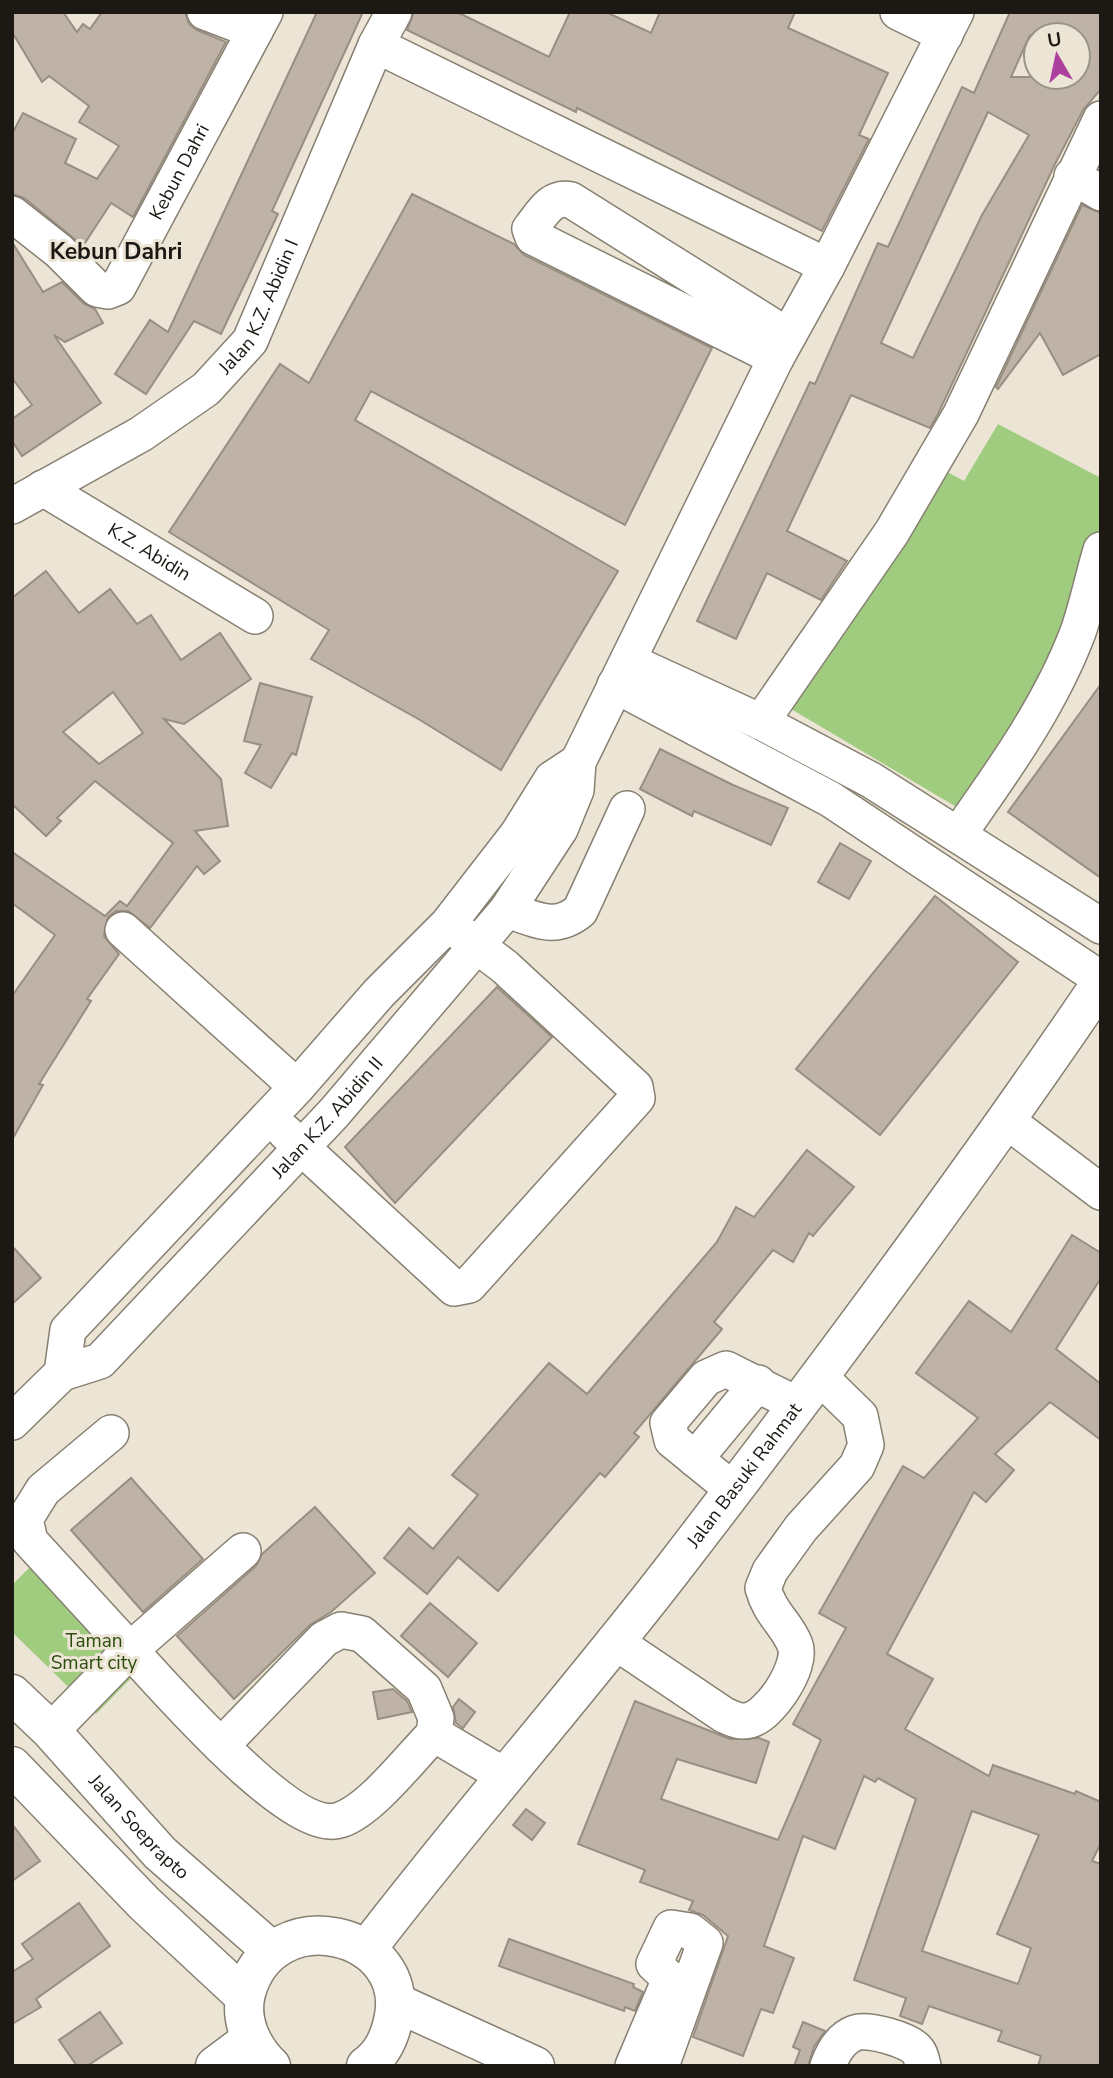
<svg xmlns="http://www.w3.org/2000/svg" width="1113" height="2078" font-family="'Nunito Sans',sans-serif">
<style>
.green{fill:#a0cc80}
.building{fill:#bfb3a7;stroke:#998e82;stroke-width:2;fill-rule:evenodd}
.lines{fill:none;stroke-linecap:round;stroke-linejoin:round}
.minor-casing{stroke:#878072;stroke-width:38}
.major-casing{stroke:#878072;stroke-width:41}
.minor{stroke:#fff;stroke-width:35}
.major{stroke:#fff;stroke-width:38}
.labels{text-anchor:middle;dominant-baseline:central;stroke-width:6;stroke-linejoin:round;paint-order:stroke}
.street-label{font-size:19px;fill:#1c1914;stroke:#ece5d5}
.park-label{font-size:19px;fill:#2c4c0d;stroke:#ece5d5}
.quarter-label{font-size:23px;font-weight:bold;fill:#1c1914;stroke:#ece5d5}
</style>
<rect width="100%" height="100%" fill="#ece5d5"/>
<g class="green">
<polygon points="998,424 1101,478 1101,565 975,818 786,706 940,468 964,481"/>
<polygon points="47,1550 157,1652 96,1714 12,1632 12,1585"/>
</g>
<g class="building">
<polygon points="12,12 63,12 77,32 83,24 90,29 102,12 185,12 189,24 197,30 226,42 133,217 111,203 83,246 24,198 12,194 12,134 23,113 76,139 65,163 97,179 119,146 79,122 89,106 49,76 42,82 12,32"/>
<polygon points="317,12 363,12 272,211 278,214 221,334 194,321 146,394 115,374 150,320 168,332"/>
<polygon points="414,12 457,12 549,57 570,12 606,12 651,33 660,12 795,12 788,28 888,73 859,135 869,139 822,231 577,108 576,112 407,30"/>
<path d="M1010 12H1101V89L1083 110 1054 166 938 414 930 428 851 395 787 531 847 561 821 600 767 573 736 639 697 621 810 382 815 384 878 243 888 247 962 87 974 93ZM1030 35H1078V77H1011ZM988 112 1029 135 982 215 913 358 881 343Z"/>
<polygon points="412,194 514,244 524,255 712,348 625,525 371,391 355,420 618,571 501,770 420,720 311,659 329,630 169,532 280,364 309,383"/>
<polygon points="1082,205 1101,213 1101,354 1063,375 1040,333 998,389 996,387"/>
<polygon points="12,242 43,292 62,282 83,303 95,309 103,323 65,342 54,335 101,403 22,456 12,441 12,419 32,405 12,378"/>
<path d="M46 571 79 613 110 589 137 624 151 615 181 660 220 633 251 679 184 724 164 719 221 779 228 826 195 831 220 861 204 874 197 866 150 928 128 911H116L108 917 104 936 119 954 87 999 91 1001 39 1084 43 1085 12 1140V996L55 935 12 903V852L105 916 120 901 127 906 173 843 95 781 57 818 61 821 46 836 12 804V598ZM113 692 143 733 99 764 63 732Z"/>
<polygon points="260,683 312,697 296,755 292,753 271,788 245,773 261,745 244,741"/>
<polygon points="1101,684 1101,878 1008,812"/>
<polygon points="660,749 733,785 788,808 771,845 694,811 692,816 640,789"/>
<polygon points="840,843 871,861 849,899 818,882"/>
<polygon points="935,896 1018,962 880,1135 796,1069"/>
<polygon points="497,987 552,1037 395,1203 345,1147"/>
<polygon points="807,1150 854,1187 813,1236 809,1233 793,1262 773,1250 714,1322 722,1329 634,1433 639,1437 605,1477 600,1473 498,1591 458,1557 427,1594 384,1558 409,1528 433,1549 478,1495 452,1475 549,1363 587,1394 717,1242 736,1207 754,1217"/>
<path d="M1072 1235 1101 1253V1278L1056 1349 1101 1384V1440L1050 1402 995 1454 1014 1470 986 1502 974 1492 887 1654 933 1679 905 1729 989 1776 993 1765 1075 1794 1076 1791 1101 1802V1843L1092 1861 1101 1864V2066H1038L1041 2056 998 2041 1002 2031 929 2006 922 2024 900 2016 906 1998 854 1980 916 1799 878 1778 875 1782 864 1776 835 1849 803 1836 764 1946 794 1958 773 2013 761 2009 743 2056 693 2037 728 1936 703 1915 689 1910 693 1901 640 1882 645 1870 578 1844 635 1701 730 1739 759 1738 769 1742 756 1783 677 1759 661 1799 778 1840 821 1740 793 1724 846 1628 819 1613 903 1466 924 1478 978 1418 916 1373 969 1301 1011 1332ZM972 1811 1039 1835 997 1934 1031 1948 1018 1984 922 1951Z"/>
<polygon points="12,1246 41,1278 12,1304"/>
<polygon points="131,1478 203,1559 143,1612 71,1530"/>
<polygon points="315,1507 375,1573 331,1612 310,1625 234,1699 177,1636 256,1566 262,1554"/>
<polygon points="430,1603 477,1643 448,1677 401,1636"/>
<polygon points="393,1689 407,1701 412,1712 378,1719 373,1692"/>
<polygon points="459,1699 475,1712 463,1728 456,1723 453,1707"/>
<polygon points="526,1809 545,1823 532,1840 513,1825"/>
<polygon points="12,1824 40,1861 12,1881"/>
<polygon points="79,1903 110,1946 36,1999 41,2007 12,2024 12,1972 33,1959 22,1944"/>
<polygon points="509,1939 634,1984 633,1987 643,1992 635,2011 625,2007 624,2011 499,1966"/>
<polygon points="100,2012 122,2043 87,2066 77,2066 59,2040"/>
<polygon points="803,2022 825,2031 814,2047 808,2066 794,2066 800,2050 793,2047"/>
</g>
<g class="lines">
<g class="minor-casing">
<g id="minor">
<polyline points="205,12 255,31"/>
<polyline points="898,12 945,35"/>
<polyline points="1072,176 1101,193"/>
<path id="s1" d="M12 214 59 251 97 289 108 291 118 287 265 12"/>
<polyline points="827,266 956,12"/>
<path d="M776 358 533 237 530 229C542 214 551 195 571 200L788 336"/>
<path id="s2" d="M43 488 255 616"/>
<path id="s3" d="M12 506 141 434 206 389 250 341 376 45 394 12"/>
<polyline points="628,661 761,722 871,780 1101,926"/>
<polyline points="615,685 830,799 1101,979"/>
<polyline points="761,722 892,532 961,414 1101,119"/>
<path d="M958 835C1003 771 1050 706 1078 632 1087 606 1093 577 1101 550"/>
<path d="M507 910C536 919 554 932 580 911L627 809"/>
<polyline points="123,930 297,1087"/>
<polyline points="1007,1121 1101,1192"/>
<polyline points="285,1132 454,1288 469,1285 637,1098 635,1087 505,967 458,931"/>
<path id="s4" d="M62 1373 100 1361 334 1113 507 910 560 829 576 790 578 762 776 358 827 266 376 45"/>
<polyline points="12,1422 62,1373 68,1330 297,1087 379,993 448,924 517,835 552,779 578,762"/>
<polyline points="695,1459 758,1383"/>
<polyline points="732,1489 672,1440 668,1423 706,1378 726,1369 798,1405"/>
<path d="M243 1551 130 1650C164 1686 292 1836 340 1820 371 1810 410 1758 434 1734L505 1776"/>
<path d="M614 1641 724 1715C733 1719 740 1723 750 1720 770 1715 803 1666 795 1645 787 1624 770 1614 763 1588L770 1571 801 1528 857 1466 866 1445 860 1416 820 1377"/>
<polyline points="51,1731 130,1650 30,1541 25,1519 43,1490 111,1433"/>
<polyline points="221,1746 324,1639 341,1630 362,1634 424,1689 436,1718 434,1734"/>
<polyline points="633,2066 670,1979 654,1964 671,1928 690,1931 705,1943 661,2066"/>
<path d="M828 2066C833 2052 841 2038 855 2033 868 2028 909 2040 917 2050 921 2054 922 2061 923 2066"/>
</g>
</g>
<g class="major-casing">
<g id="major">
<path id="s5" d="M12 1694 51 1731 160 1853 272 1951"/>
<polyline points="12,1766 145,1904 245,1997"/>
<path id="s6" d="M366 1950C466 1819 576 1695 676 1565 823 1374 966 1182 1101 983"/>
<polyline points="397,2003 535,2066"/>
<polyline points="215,2066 251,2039"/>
<path d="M271 2066C252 2048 239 2020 246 1993 272 1897 414 1932 393 2021 389 2039 382 2054 366 2066"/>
</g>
</g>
<use href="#minor" class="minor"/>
<use href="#major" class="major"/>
</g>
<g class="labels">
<g class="street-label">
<text stroke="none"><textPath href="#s1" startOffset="266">Kebun Dahri</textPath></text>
<text stroke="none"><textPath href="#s3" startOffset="326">Jalan K.Z. Abidin I</textPath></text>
<text stroke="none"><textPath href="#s2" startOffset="124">K.Z. Abidin</textPath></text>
<text stroke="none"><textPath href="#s4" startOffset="373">Jalan K.Z. Abidin II</textPath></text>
<text stroke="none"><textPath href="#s6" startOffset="607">Jalan Basuki Rahmat</textPath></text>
<text stroke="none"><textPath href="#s5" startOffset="184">Jalan Soeprapto</textPath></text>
</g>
<g class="park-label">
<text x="94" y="1641">Taman<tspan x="94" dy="22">Smart city</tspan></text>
</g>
<g class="quarter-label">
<text x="116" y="251">Kebun Dahri</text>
</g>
</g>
<rect width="1113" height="2078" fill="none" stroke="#1c1914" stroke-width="28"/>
<g transform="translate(1057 56) rotate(351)"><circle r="33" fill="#ece5d5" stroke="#999388" stroke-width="2"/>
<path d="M0-5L12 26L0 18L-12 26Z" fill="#ac3e9d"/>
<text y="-10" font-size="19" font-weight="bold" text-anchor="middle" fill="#1c1914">U</text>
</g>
</svg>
